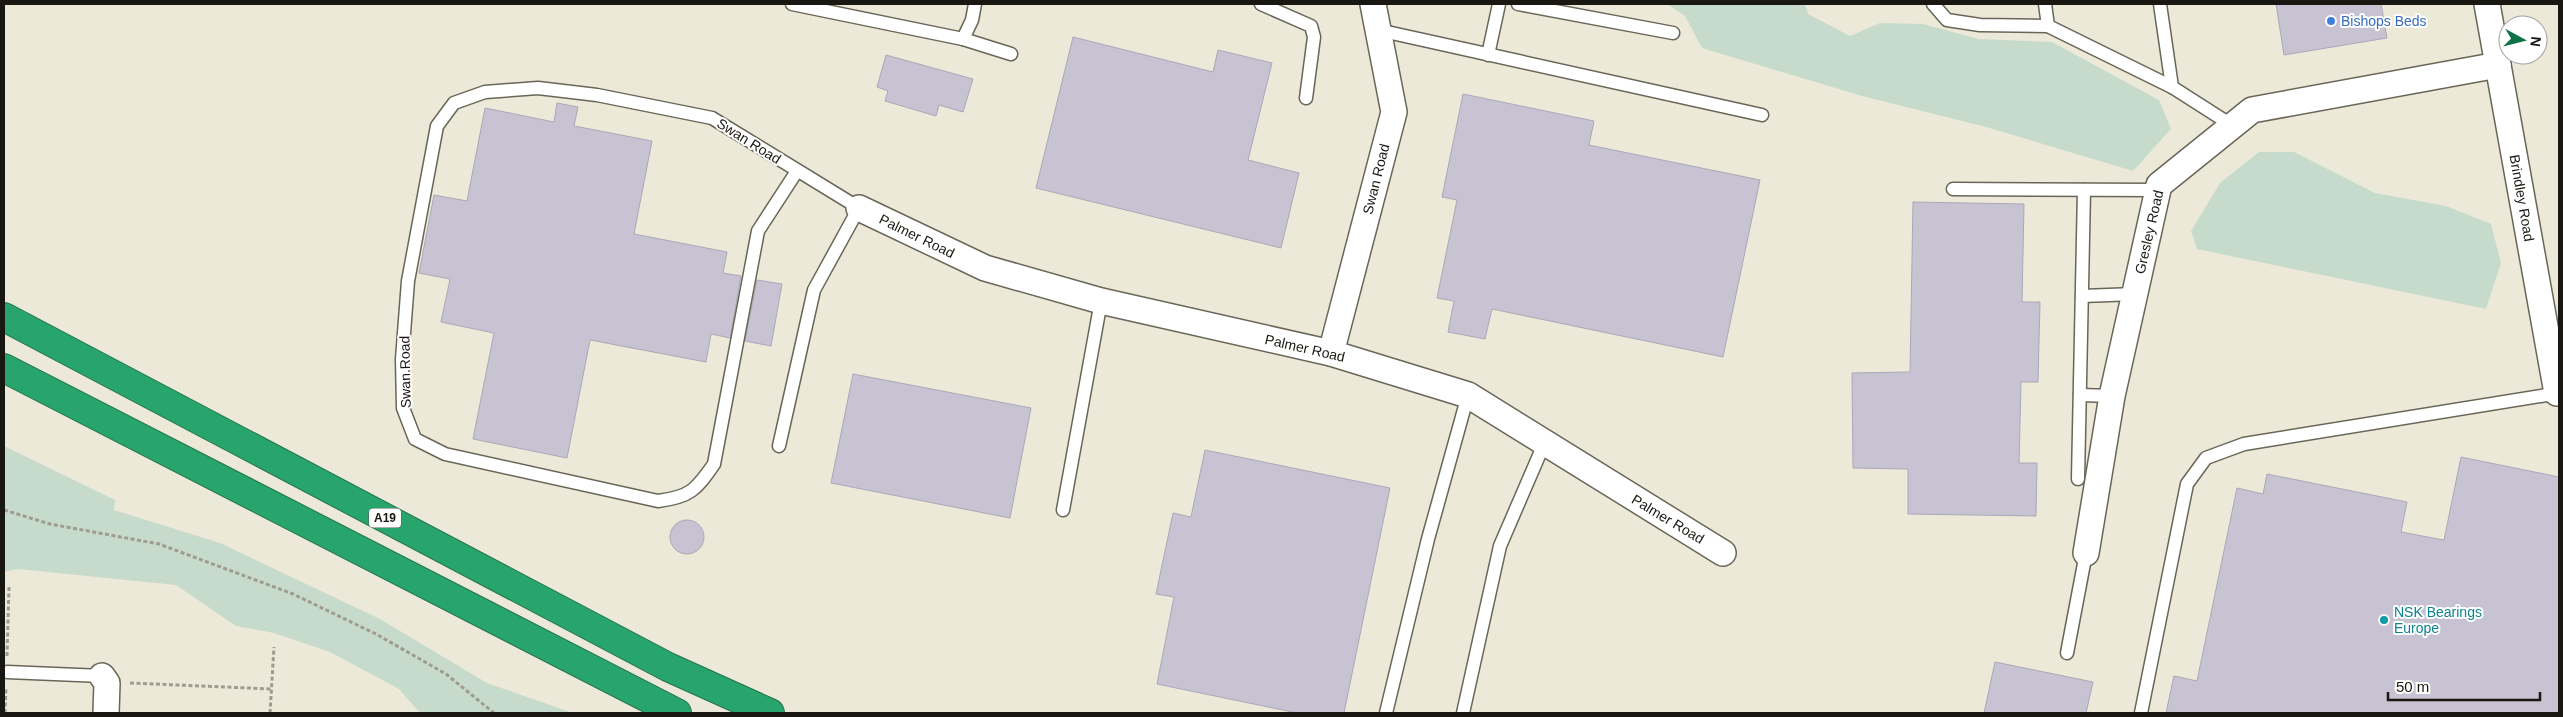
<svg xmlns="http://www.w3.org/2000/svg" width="2563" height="717" font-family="Helvetica,sans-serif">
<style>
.green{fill:#c7dbcc}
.building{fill:#c8c3d2;stroke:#aca7b6}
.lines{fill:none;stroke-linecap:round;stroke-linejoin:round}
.lane-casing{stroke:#696658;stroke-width:15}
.street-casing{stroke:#696658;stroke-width:28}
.highway-casing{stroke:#22734d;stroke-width:30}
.path{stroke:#9e9c90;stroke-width:3;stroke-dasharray:4 2.5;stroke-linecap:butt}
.lane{stroke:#fff;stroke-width:12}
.street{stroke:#fff;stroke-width:25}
.highway{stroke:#28a56d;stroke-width:28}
.shop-dot{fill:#3f7fe0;stroke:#fff;stroke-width:2}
.culture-dot{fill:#0f9aa8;stroke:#fff;stroke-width:2}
.labels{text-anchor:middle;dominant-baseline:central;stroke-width:4;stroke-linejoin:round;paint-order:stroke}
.shield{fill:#fff;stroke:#5d5d58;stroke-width:1}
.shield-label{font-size:12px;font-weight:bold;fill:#181711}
.shop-label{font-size:14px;fill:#366cbe;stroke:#fff;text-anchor:start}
.street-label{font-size:14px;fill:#181711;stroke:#fff}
.culture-label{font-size:14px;fill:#0d838f;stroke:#fff;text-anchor:start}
</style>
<rect width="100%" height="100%" fill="#ece9d9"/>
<g class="green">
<polygon points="1667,4 1805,4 1808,14 1850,36 1880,23 1923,24 1979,39 2052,42 2159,100 2171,129 2133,171 1986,127 1862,96 1702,48 1685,16"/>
<polygon points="2259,152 2294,152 2375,193 2446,206 2491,224 2501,263 2486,309 2197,249 2191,231 2220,183"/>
<polygon points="4,446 115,500 114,510 220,543 380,619 487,683 573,713 420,713 399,689 330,652 274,633 236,626 176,585 18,569 4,572"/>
</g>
<g class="building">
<polygon points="2276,4 2381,4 2387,38 2284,55"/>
<polygon points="1073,37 1213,72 1218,50 1272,63 1248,160 1299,173 1281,248 1036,188"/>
<polygon points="886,55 973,79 963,112 939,105 936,116 885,101 888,91 877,87"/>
<polygon points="1463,94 1594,121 1589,145 1760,180 1723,357 1492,309 1485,339 1448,332 1454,301 1437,298 1457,200 1442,197"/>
<polygon points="557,103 578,107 574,126 652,141 634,234 727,252 723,273 741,276 730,338 711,334 706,362 590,340 567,458 473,439 494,333 441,322 450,279 419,273 434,195 467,201 485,108 554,122"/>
<polygon points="1913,202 2024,204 2022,302 2040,302 2038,382 2021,382 2019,463 2037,463 2036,516 1908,514 1908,469 1853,468 1852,373 1910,372"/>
<polygon points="757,280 782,284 771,346 745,341"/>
<polygon points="853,374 1031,408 1010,518 831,483"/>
<polygon points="1205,450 1390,488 1344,713 1297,713 1157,684 1174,597 1156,594 1173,513 1191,517"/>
<polygon points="2461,457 2559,477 2559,713 2166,713 2174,676 2197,681 2237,488 2263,494 2267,474 2407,502 2401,532 2444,540"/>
<circle cx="687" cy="537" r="17"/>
<polygon points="1995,662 2093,682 2086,713 1984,713"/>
</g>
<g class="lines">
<g class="lane-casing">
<g id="lane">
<polyline points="792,4 963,39 972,20 975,4"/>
<polyline points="1261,4 1311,26 1314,37 1306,98"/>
<polyline points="1518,4 1673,33"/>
<polyline points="1933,4 1947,20 1980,25 2048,26"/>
<polyline points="2045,4 2048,26 2172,87 2233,126"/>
<polyline points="2160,4 2172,87"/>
<polyline points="1378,30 1762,115"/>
<polyline points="963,39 1011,54"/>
<polyline points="1488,55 1499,4"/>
<polyline points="1953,189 2158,190"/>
<polyline points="2082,296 2135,294"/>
<polyline points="2080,395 2112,396"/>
<path d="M779 446 814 290 859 208 712 118 597 95 538 88 485 92 454 103 437 126 408 281 402 359 403 408 415 439 445 454 658 501C690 497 696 490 714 464L758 231 797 171"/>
<polyline points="2078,479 2084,190"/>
<polyline points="1063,510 1101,301"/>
<polyline points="2067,653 2086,553"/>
<polyline points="7,672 102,676"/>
<polyline points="1386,713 1428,539 1468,395"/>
<polyline points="1463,713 1500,546 1544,444"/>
<polyline points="2141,713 2187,484 2206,458 2244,444 2559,393"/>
</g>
</g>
<g class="street-casing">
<g id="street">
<polyline points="2487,4 2557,393"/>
<polyline points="859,208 985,268 1101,301 1331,353 1468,395 1723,553"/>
<polyline points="1331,353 1394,112 1373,4"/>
<polyline points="2086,553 2112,396 2159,185 2252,110 2498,65"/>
<polyline points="102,676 107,683 106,713"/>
</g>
</g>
<g class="highway-casing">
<g id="highway">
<polyline points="4,317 668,667 770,713"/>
<polyline points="4,368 677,713"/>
</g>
</g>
<g class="path">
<polyline points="4,510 50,524 159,544 293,594 376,634 446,674 494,713"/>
<polyline points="7,656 9,587"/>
<polyline points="130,683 272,689"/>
<polyline points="5,713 6,688"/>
<polyline points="270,713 274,647"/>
</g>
<use href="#lane" class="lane"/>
<use href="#street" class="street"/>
<use href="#highway" class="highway"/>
</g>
<circle class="shop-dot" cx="2331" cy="21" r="5"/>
<circle class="culture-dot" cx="2384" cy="620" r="5"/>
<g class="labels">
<rect class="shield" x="369" y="508.5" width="32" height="19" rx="4"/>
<g class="shield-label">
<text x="385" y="518">A19</text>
</g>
<g class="shop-label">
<text x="2341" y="21">Bishops Beds</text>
</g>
<g class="street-label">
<text transform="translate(749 141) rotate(32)">Swan Road</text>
<text transform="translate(1376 179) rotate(-76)">Swan Road</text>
<text transform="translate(2522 198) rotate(80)">Brindley Road</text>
<text transform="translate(2149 232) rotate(-77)">Gresley Road</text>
<text transform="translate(917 236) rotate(26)">Palmer Road</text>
<text transform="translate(1305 348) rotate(13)">Palmer Road</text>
<text transform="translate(405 372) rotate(-91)">Swan Road</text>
<text transform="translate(1668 519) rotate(31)">Palmer Road</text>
</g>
<g class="culture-label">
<text x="2394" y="612">NSK Bearings<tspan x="2394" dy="16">Europe</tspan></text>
</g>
</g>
<rect width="2563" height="717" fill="none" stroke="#181711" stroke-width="10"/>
<g transform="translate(2523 40) rotate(97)"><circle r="24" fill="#ffffff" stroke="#a3a2a0"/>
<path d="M0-4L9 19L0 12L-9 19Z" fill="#0e7249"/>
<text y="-8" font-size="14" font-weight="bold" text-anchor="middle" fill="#181711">N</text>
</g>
<path d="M2388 692v8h152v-8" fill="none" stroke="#181711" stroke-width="2.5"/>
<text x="2396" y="692" font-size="15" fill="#181711" stroke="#ffffff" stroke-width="4" paint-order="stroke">50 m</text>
</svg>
